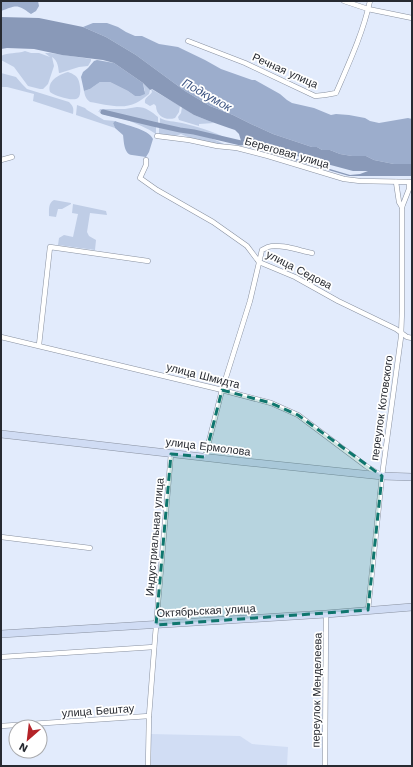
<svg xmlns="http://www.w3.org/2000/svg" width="413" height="767" font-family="'Work Sans',sans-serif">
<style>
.built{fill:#d1ddf4}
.green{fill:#bfcde6}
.forest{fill:#9cadcc}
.water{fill:#8999b8}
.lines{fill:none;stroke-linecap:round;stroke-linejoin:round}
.canal{stroke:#8999b8;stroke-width:5}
.street-casing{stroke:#8991a0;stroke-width:5.5}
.secondary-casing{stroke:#8991a0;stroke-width:8}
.street{stroke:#fff;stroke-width:4.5}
.secondary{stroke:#d0dcf4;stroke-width:7}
.marked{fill:#0f766e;fill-opacity:0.2;stroke:#0f766e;stroke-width:3;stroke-dasharray:8 5;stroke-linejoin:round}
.labels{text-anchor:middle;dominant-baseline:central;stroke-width:3.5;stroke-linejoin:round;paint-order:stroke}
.street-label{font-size:11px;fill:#272a31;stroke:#fff}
.water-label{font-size:12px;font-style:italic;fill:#3e5582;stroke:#fff}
</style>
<rect width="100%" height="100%" fill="#e2ebfc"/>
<polygon class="built" points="150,734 240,736 252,744 288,747 287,766 151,766"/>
<g class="green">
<path d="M25 51 31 53H39L50 57 45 53H50L91 59V58V61L88 66 79 67 60 73H59C58 66 58 61 52 57L54 66 48 84 43 89H40L28 86 14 67 1 60V56C8 52 17 54 25 51Z"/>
<path d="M68 72C71 73 76 75 78 79 80 83 82 95 78 98 74 102 55 96 50 92 47 81 58 75 68 72Z"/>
<path d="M1 73 16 77 22 84 27 89 69 102C73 106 74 108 73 114L33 101 34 94 7 87H1Z"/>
<path d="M100 82H110L128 91 135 96 145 91 143 83 150 90 149 94C145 97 140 101 136 103 122 110 104 104 90 102 86 99 85 96 84 91L90 89Z"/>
<path d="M151 89 180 106 179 112 175 118C166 121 156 116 156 106L154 104 150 106 145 103C144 97 149 97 152 92Z"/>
<polygon points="77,105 85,108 87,110 104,120 115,121 113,123 115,128 76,115"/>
<path d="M137 107C146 107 152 112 158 117V125L99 111 100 109H125Z"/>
<polygon points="182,107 194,115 214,123 199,124 199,126 179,120 178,117 181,113"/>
<path d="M98 111 156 126V134C147 128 137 124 127 120 117 117 108 117 99 112Z"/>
<path d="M160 118C167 122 174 121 182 123 194 126 217 132 227 139L160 124Z"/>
<path d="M159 126C182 130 206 134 226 145L211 143 190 138 181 134C174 137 166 137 159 134Z"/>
<path d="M54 200 71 203V204L62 209H58L56 217 49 216C49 210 48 203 54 200Z"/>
<polygon points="73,204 106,211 107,215 90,213 87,232 89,236 96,240 95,250 58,245 59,238 64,235 73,237 78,214 72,213"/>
</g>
<g class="forest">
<path d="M1 1H38L39 6 36 11 31 14C17 4 17 5 1 11Z"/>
<polygon points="93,23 107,23 118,27 126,32 135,36 142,36 159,44 178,47 205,60 221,69 252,80 255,80 280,94 287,100 292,103 314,108 331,115 336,114 349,115 365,118 370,121 379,123 408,118 412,119 412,164 394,164 374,160 366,156 352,156 340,154 330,150 322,150 317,147 312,147 273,134 251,124 233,115 210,106 185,91 136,55 106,37 83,27"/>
<polygon points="97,60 114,63 143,83 145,94 140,96 135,96 128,91 110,82 100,82 90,89 84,91 81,77 83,72 88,68 94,61"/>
<path d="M115 121C124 125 149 129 153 139L149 152 146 157C141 156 137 156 132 155 124 154 124 142 123 135L115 128 113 123Z"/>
</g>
<polygon class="water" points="1,17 39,18 83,27 106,37 136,55 185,91 210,106 233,115 251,124 273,134 312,147 317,147 322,150 330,150 340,154 352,156 366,156 374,160 394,164 412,164 412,176 349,176 235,143 236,141 350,175 360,174 368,171 353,171 241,141 239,134 235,130 229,128 209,121 194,115 152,89 150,90 143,83 114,63 103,60 62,55 34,49 7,48 1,49"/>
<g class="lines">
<polyline class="canal" points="103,112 153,124 180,130 194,132 241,143"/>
<g class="street-casing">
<g id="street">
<polyline points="344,1 368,9 412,18"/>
<path d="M188 41 245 63 315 96 325 95 336 93C349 63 363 33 370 1"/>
<polyline points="157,136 189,140 217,146 237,148 268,156 344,179 360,181 412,182"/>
<polyline points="1,160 12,157"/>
<polyline points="146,160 146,165 140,178 157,190 213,222 247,246 259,262 295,277 338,301 396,329 407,337 412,338"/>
<polyline points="402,207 409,189 409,182"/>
<polyline points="1,337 218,389 271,403 298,415 366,466 379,474"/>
<polyline points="39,345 50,247 148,261"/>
<path d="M205 457 222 390 250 301 262 250C264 249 266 248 268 247 279 243 301 251 312 253"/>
<polyline points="1,537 90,548"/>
<polyline points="368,610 382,476 401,337 402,310 402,207 399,202 396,182"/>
<polyline points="1,657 154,647"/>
<polyline points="1,726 149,716"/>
<polyline points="148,766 149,716 155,638 171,454"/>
<polyline points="325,766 326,614"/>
</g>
</g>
<g class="secondary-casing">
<g id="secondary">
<polyline points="1,434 237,461 382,476 412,477"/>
<polyline points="1,634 326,614 412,607"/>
</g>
</g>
<use href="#street" class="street"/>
<use href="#secondary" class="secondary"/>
</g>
<path class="marked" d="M222 390 271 403 298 415 382 476 368 610 156 625 171 454 205 457Z"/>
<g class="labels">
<g class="street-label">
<text transform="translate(285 71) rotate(24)">Речная улица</text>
<text transform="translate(287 153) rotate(16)">Береговая улица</text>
<text transform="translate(299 270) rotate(27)">улица Седова</text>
<text transform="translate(203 376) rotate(14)">улица Шмидта</text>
<text transform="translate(382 408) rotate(-82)">переулок Котовского</text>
<text transform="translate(208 447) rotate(7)">улица Ермолова</text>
<text transform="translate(155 537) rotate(-85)">Индустриальная улица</text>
<text transform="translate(206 611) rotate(-3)">Октябрьская улица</text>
<text transform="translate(317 690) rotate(-89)">переулок Менделеева</text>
<text transform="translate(98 711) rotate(-4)">улица Бештау</text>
</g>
<g class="water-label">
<text transform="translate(207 95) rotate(29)">Подкумок</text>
</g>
</g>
<rect width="413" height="767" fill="none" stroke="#272a31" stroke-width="4"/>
<g transform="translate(28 739) rotate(208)"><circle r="19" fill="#ffffff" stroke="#a9aaad"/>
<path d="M0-3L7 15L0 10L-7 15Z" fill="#b42328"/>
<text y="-6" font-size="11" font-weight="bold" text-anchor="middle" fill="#272a31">N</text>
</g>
</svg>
